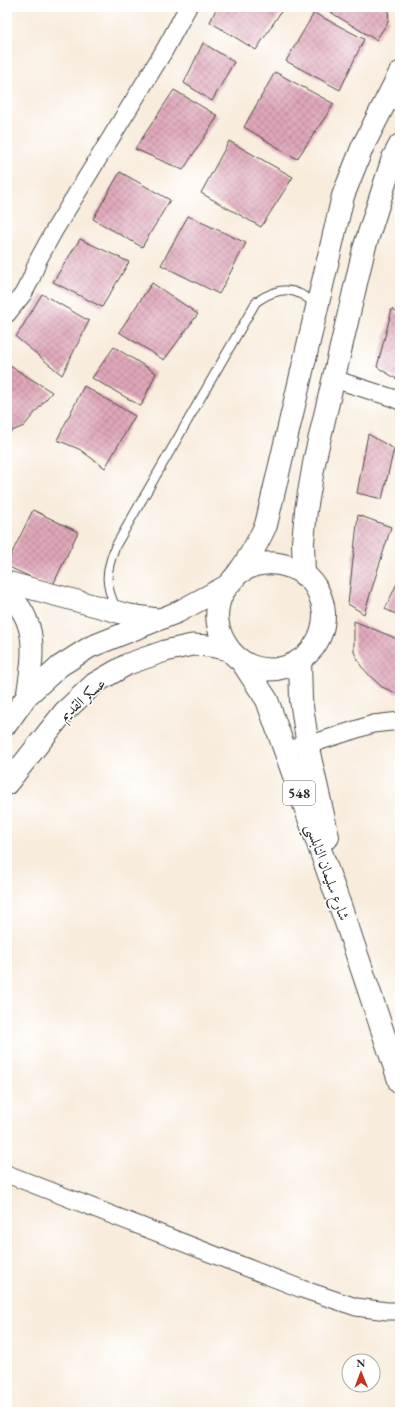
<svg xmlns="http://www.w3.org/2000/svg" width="407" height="1419" font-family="'EB Garamond',Amiri,serif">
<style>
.building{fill:url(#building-cross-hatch)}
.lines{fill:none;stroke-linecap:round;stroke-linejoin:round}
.service-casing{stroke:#4a4846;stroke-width:10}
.minor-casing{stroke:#4a4846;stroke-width:19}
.tertiary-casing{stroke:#4a4846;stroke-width:23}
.primary-casing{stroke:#4a4846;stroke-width:24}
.service{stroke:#fff;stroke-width:8}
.minor{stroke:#fff;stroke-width:17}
.tertiary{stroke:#fff;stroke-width:21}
.primary{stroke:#fff;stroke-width:22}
.labels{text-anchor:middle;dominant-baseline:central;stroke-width:3;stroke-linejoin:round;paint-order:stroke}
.shield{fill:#fff;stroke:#6b6b6b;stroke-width:1}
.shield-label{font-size:14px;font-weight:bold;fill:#2b2b2b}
.street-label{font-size:15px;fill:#2b2b2b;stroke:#fff}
</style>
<defs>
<pattern id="building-cross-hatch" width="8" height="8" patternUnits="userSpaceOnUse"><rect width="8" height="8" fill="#e0a7ba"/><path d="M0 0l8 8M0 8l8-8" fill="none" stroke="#b68897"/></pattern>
</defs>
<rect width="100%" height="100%" fill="#fff"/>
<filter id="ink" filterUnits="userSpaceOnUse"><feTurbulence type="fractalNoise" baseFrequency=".025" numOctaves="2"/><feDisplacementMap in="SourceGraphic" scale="8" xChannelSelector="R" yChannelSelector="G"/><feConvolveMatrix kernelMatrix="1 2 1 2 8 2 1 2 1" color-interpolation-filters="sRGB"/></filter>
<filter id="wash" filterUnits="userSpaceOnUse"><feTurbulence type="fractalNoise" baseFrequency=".012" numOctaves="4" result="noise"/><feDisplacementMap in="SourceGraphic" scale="16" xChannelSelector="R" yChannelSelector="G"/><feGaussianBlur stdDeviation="0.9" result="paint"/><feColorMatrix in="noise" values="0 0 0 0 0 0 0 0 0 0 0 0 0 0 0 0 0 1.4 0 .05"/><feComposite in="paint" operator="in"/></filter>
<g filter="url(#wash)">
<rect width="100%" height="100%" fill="#f8ecdc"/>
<g id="blocks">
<g class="building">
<polygon points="217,7 284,7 256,50 210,22"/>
<polygon points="322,7 389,7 388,22 376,40"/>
<polygon points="314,13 364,39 340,90 286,61"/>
<polygon points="203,43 234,62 212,101 184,83"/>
<polygon points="275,72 334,104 297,159 244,127"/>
<polygon points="174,90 218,116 183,170 135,149"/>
<polygon points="229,141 293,177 261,227 201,193"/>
<polygon points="120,172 170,200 142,247 93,219"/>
<polygon points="188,216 246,243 219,294 161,265"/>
<polygon points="80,239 129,262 102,307 53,282"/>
<polygon points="152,283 198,314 164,360 119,332"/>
<polygon points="42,294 89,321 62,375 16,337"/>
<polygon points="392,309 400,315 400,381 377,367"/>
<polygon points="114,347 156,373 141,406 92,378"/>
<polygon points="7,364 52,392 24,426 7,433"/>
<polygon points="84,386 135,416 105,468 79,449 57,440"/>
<polygon points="368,434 394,449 382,499 357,493"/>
<polygon points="33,510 78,532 52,587 7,566 7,563"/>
<polygon points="358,515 391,527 364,614 348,604"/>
<polygon points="400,577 400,616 385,609"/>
<polygon points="354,621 400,640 400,688 398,694 382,687 370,676 361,666 354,652"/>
</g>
</g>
</g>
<g filter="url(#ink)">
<use href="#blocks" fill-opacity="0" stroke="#4a4846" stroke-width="1"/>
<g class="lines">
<g class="service-casing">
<path id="service" d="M116 608C104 583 106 572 115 547L256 302C278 287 295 285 315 305"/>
</g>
<g class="minor-casing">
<g id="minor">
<polyline points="7,314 23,294 31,279 38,260 55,229 164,51 188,7"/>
<polyline points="334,379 393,398 400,401"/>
<polyline points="284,750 308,745 373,724 400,721"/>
<polyline points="7,1174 302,1289 356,1307 387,1311 400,1311"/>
</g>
</g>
<g class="tertiary-casing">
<g id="tertiary">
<polyline points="7,582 129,615 157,619"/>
<path d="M7 593C40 622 33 657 27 696"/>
<polyline points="7,724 27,696 60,666 90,647 178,612 226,586"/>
<polyline points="7,784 64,712 95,683 128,664 165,651 192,645 210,646 229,650"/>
</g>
</g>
<g class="primary-casing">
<g id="primary">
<path d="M238 573C243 571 249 567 255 565 271 561 289 564 304 574 316 583 323 599 324 613 325 669 253 691 225 643 218 631 215 616 219 602 222 589 232 582 239 572 250 557 258 542 266 525L343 196 362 148 400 73"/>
<polyline points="304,575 303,542 306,510 315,458 364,249 393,158 400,145"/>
<polyline points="300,660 301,700 309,753 328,837"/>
<polyline points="242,662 267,700 348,928 400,1083"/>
</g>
</g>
<use href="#service" class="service"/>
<use href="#minor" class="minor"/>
<use href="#tertiary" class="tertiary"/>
<use href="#primary" class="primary"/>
</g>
</g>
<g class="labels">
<rect class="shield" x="283" y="781" width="32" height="24" rx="3"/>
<g class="shield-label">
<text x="299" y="793">548</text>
</g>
<g class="street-label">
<text transform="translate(82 699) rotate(-41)">عسكر القديم</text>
<text transform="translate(328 872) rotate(70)">شارع سليمان النابلسي</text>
</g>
</g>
<rect width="407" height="1419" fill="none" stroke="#fff" stroke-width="24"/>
<g transform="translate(361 1373) rotate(359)"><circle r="19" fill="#ffffff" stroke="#aaaaaa"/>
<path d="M0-3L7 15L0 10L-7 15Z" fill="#c8321e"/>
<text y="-6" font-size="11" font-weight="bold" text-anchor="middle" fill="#2b2b2b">N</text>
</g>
</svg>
